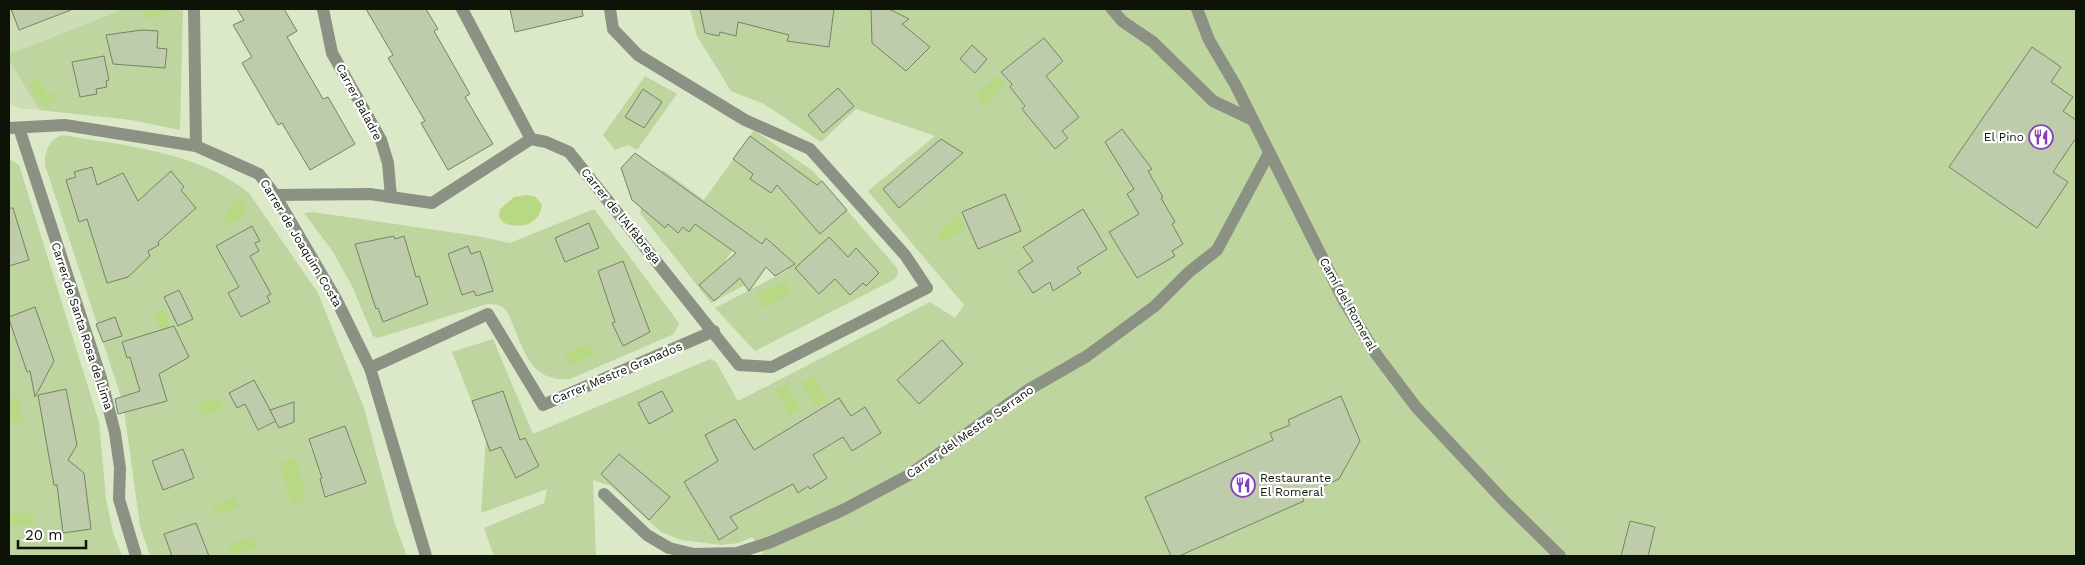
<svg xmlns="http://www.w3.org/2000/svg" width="2085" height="565" font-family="'Work Sans',sans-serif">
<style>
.built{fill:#cddeb6}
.green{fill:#bfd5a0}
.water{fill:#b7d983}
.building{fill:#beccab;stroke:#768364}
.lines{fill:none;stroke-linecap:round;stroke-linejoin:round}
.minor{stroke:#8b9183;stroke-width:12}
.labels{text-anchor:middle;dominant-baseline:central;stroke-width:4.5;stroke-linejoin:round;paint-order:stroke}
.street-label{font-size:12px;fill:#0e1308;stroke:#fff}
.poi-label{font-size:12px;fill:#0e1308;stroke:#fff;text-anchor:end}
</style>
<rect width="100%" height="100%" fill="#dbe9c8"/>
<g class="built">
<polygon points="9,9 124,9 9,54"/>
<polygon points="9,60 39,110 19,108 9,104"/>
</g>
<g class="green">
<polygon points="124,9 183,9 180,130 131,120 39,110 9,60 9,54"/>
<polygon points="690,9 2076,9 2076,556 757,556 764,553 752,537 739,543 721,545 681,540 661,532 611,486 593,480 596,556 494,556 484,528 544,503 547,489 481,513 486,438 452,352 493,339 533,434 710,359 716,362 738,401 930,302 955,318 964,305 868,191 935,136 856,109 821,142 764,104 731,91 697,36"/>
<polygon points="645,76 677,94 637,150 628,145 615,150 603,135"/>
<polygon points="754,130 813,171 897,268 898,274 895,279 755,351 715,308 788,270 762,244 746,232 725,261 745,285 711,303 640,213 642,204 663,170 704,200"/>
<path d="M62 135C125 146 197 151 249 193L318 293 364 408 395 524 407 556H150L140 526 123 403 45 165C44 152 49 140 62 135Z"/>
<polygon points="9,159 19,165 99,422 106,499 113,532 122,556 9,556"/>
<path d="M594 209 679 323 674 334 570 379C531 382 525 353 512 323 510 317 508 311 502 307 498 304 492 304 487 304L378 338 373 336 352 286 333 252 304 213 313 212 477 236 510 243Z"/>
</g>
<g class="water">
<polygon points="142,9 166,9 168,11 146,20"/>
<polygon points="997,75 1006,85 985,105 976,95"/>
<polygon points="37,78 48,95 54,91 59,98 43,108 28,84"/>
<path d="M526 195 536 197 542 205C540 224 521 230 504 223L499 217 500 209 514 197Z"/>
<polygon points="240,200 246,203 244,216 236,221 218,227 235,202"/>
<polygon points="959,213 966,230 941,242 937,232"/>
<polygon points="785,281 791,295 763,308 757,293"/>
<polygon points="165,309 173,333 162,337 154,313"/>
<polygon points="590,344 594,355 569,365 565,353"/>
<polygon points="813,376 827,400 815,407 801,383"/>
<polygon points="787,384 800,409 789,415 775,390"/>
<polygon points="18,397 23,421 11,423 9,399"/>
<polygon points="219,397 223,409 201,416 197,403"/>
<polygon points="296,458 307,500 291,505 280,462"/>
<polygon points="235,497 239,507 217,515 213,505"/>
<polygon points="33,512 33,525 31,527 27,524 11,526 9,514"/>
<polygon points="253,537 256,548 232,555 229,544"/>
</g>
<g class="building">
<polygon points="11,9 71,9 71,10 19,30"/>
<polygon points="237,9 284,9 297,31 287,37 323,99 328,97 355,144 310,170 282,123 278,125 242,63 252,57 233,25 244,20"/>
<polygon points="366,9 426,9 438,29 434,31 470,94 465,97 493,144 448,170 421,123 425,121 388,58 393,55"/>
<polygon points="510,9 582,9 583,16 515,32"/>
<polygon points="700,9 834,9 829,47 787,41 789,35 738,22 736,36 720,32 719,36 705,33"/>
<polygon points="871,9 889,9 909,19 902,24 930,47 906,71 872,43"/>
<polygon points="142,30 158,31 157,48 167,49 165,68 113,64 106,35"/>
<polygon points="1044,38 1063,61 1046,76 1079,117 1062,131 1068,138 1055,149 1022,109 1025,106 1010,87 1012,84 1001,72"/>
<polygon points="972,45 987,59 975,73 960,59"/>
<polygon points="2032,47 2061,67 2051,82 2073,97 2063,111 2076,120 2076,138 2053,172 2068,182 2037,228 1949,167"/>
<polygon points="104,56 109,80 106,81 107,87 96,89 97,94 80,97 72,62"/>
<polygon points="838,88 854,106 823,133 808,115"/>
<polygon points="643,89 662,102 644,128 625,117"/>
<polygon points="1122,129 1152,169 1148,171 1163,197 1161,198 1175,222 1172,224 1183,244 1172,251 1175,256 1137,278 1109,232 1139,214 1127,194 1134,189 1105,142"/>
<polygon points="750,136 817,185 822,181 847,210 820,234 777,185 771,193 750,179 753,174 733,159"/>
<polygon points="941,139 963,153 899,208 883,189"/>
<polygon points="635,153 762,244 766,238 795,264 775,276 766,267 749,291 740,278 714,301 699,285 736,253 695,224 689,232 683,227 678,233 668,224 665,228 632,200 621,168"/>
<polygon points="92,167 97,185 123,173 138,201 171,171 184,187 181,190 196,208 158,242 159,245 148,251 150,256 128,277 107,283 87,219 79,222 66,180 76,177 74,172"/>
<polygon points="1005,194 1021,231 978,249 962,212"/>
<polygon points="9,208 13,208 29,260 9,266"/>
<polygon points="1083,209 1107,249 1077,268 1081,273 1053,291 1050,282 1033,293 1018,271 1033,261 1023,247"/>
<polygon points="589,223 599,248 565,262 555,238"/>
<polygon points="252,226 260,241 255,243 259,251 250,256 271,294 267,296 270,302 241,317 228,293 239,287 216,246"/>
<polygon points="394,236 395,239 404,236 416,277 419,276 428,304 383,322 378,308 376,309 355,244"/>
<polygon points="829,237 848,257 856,248 879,273 866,286 863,283 850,295 835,279 819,294 795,268"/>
<polygon points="468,246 471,254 480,251 493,291 476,296 474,291 462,295 448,254"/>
<polygon points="623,261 650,332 623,346 612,323 615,322 598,271"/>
<polygon points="179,290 193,319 178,326 164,297"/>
<polygon points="35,307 54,361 35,397 30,371 27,372 9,319 9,317"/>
<polygon points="115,317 122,336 103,342 96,324"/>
<polygon points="174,326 189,357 159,374 167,401 118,414 115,399 140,391 130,357 127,358 122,342"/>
<polygon points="942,340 963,364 919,404 897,380"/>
<polygon points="254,380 276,421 258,430 245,404 237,408 229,393"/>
<polygon points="66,389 77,445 68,460 84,473 91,529 63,533 57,485 54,485 38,395"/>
<polygon points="503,391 520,440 525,438 539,466 516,478 501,447 490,451 472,401"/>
<polygon points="662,391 673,411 649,424 638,403"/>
<polygon points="1341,396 1360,441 1339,479 1302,496 1304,501 1179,556 1171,556 1145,497 1273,440 1270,433 1290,425 1288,420"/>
<polygon points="839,398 851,416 865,407 881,433 852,451 843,437 813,455 827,478 810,489 808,486 798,493 793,484 730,517 738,528 719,540 684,482 718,461 705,435 735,419 754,450"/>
<polygon points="294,402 294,422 279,428 270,410"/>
<polygon points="345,426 366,483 325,497 320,479 322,478 309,439"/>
<polygon points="183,449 194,478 163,490 152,461"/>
<polygon points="619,454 670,497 649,520 601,474"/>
<polygon points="1630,521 1655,527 1648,556 1621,556"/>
<polygon points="196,523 209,556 172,556 164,534"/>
</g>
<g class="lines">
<g class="minor">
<polyline points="194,9 196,146"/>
<polyline points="323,9 332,53 381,140 388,163 391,197"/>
<polyline points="462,9 531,139"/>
<polyline points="1112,9 1122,21 1153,42 1213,101 1253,120"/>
<polyline points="1197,9 1209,40 1236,86 1344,301 1376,354 1416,407 1504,501 1560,556"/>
<polyline points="9,128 65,125 196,146 259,174 275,195 336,299 370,368 426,556"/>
<polyline points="19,128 101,378 115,433 120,468 119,499 136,556"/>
<polyline points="275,195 370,194 432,203 531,139 546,142 569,152 739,365 772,367 927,288 905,255 810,149 745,120 638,55 613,29 610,9"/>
<polyline points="370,368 488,314 543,405 714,331"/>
<polyline points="604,494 647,535 669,548 694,554 737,553 771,542 843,510 909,475 1028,390 1087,356 1155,306 1189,272 1217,250 1269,153"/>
</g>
</g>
<defs>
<g id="restaurant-ring" transform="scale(1.25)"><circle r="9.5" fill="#fff" stroke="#8342b7" stroke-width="1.5"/><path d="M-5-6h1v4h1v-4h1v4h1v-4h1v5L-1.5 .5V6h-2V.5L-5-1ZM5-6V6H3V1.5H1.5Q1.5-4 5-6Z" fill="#8342b7"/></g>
</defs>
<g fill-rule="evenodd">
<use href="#restaurant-ring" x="2041" y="137"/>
<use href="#restaurant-ring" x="1243" y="485"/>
</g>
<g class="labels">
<g class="street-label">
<text transform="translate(359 102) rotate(62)">Carrer Baladre</text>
<text transform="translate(621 216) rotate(51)">Carrer de l'Alfàbrega</text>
<text transform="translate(301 243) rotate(59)">Carrer de Joaquim Costa</text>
<text transform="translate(1348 304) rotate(61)">Camí del Romeral</text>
<text transform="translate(82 326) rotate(72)">Carrer de Santa Rosa de Lima</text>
<text transform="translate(617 373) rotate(-23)">Carrer Mestre Granados</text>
<text transform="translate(970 432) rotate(-35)">Carrer del Mestre Serrano</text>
</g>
<g class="poi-label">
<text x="2024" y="137">El Pino</text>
<text x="1260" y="478" text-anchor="start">Restaurante<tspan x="1260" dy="14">El Romeral</tspan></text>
</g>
</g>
<rect width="2085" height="565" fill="none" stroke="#0e1308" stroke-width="20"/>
<path d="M18 540v8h68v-8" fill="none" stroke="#0e1308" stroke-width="2.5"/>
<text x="25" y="540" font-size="15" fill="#0e1308" stroke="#ffffff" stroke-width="4" paint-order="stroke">20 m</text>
</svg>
